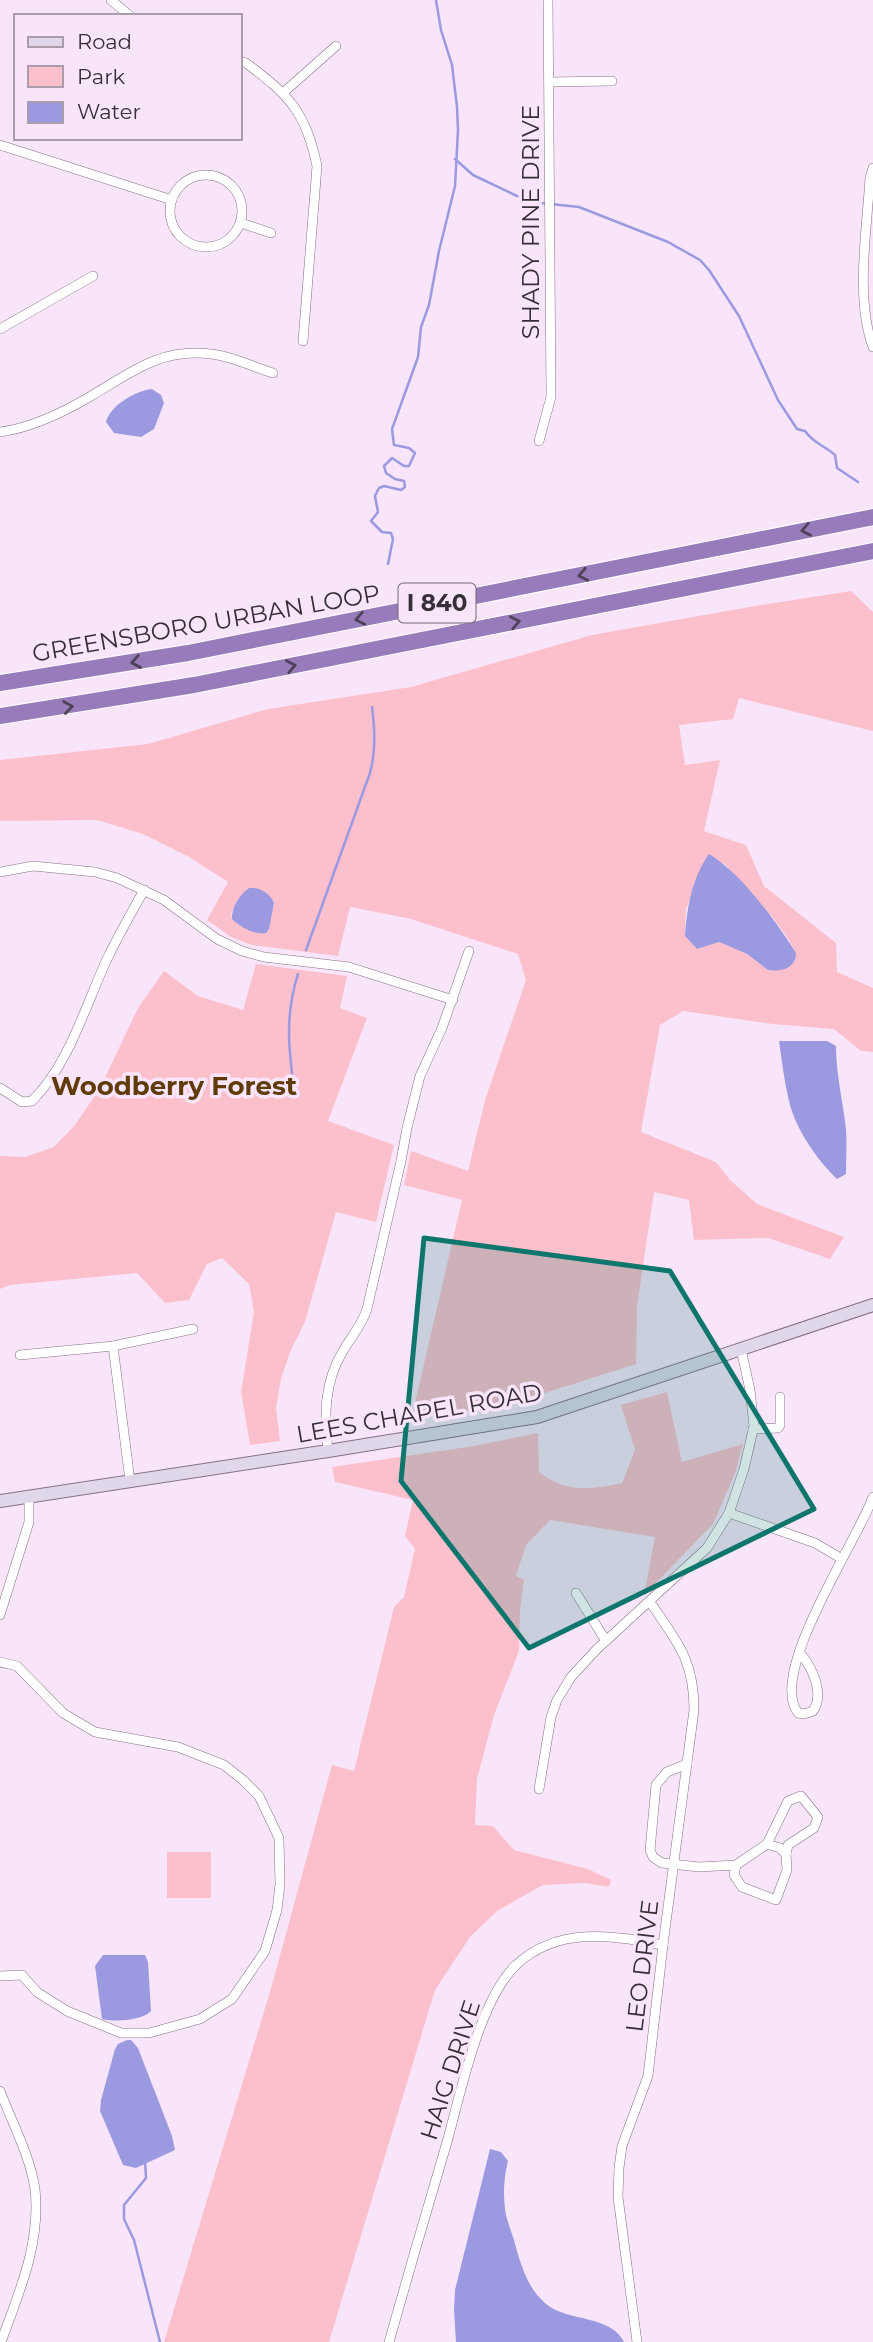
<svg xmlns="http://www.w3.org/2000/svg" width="873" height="2342" font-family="Montserrat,sans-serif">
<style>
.green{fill:#fcc0cc;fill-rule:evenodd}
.water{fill:#9b9ae0}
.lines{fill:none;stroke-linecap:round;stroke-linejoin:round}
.stream{stroke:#9b9ae0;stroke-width:2.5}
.minor-casing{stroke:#837183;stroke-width:10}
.secondary-casing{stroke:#837183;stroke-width:14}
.motorway-casing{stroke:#fff;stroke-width:18}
.minor{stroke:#fff;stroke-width:9}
.secondary{stroke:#e0d7eb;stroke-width:12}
.motorway{stroke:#987bbb;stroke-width:16}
.oneway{stroke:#4e4258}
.marked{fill:#0f766e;fill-opacity:0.2;stroke:#0f766e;stroke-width:5;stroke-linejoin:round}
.labels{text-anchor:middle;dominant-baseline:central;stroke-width:7;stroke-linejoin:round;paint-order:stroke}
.shield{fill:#f9e5fa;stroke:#706672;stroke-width:2}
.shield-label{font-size:23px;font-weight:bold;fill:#362f37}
.street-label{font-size:24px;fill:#362f37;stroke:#f9e5fa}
.neighbourhood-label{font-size:26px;font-weight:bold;fill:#603a08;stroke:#f9e5fa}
</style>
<rect width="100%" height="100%" fill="#f9e5fa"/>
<g class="green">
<path d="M851 591 873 612V731L739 698 733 719 679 725 685 765 720 760 704 831 746 845 764 886 836 943 837 972 873 988V1052L861 1051 834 1029 773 1024 683 1011 660 1025 641 1132 716 1162 730 1180 757 1204 844 1237 830 1259 768 1238 694 1240 689 1200 654 1192 637 1306 636 1364 548 1392 486 1407 411 1420 462 1200 404 1185 411 1151 468 1171 485 1100 526 980 518 954 411 919 350 907 338 956 252 945 231 937 207 920 228 882 189 857 143 834 97 820 0 821V760L148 744 268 709 411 687 592 635 755 606ZM724 863C742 884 792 933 796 957L768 970 747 954 719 942 697 949 685 935 686 910 696 880ZM254 888 267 893 274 903 268 931 263 933C251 933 237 926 231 916L232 911Z"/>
<polygon points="256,964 347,976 340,1008 367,1018 328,1121 394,1145 376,1222 336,1212 305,1322 290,1352 281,1379 276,1408 280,1441 250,1445 241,1392 254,1312 249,1284 222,1258 207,1264 189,1300 165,1303 137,1273 10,1285 0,1289 0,1156 25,1157 54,1147 75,1125 100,1088 138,1008 164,971 198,996 243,1010"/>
<path d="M667 1392 682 1462 743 1444 735 1473 713 1524 644 1595 655 1537 550 1520 526 1545 516 1576 524 1579 520 1611 519 1651 494 1715 477 1779 475 1825 493 1826 514 1850 588 1869 611 1880 609 1887 585 1883 543 1885 497 1911 470 1937 435 1990 329 2342H164L272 1985 332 1765 354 1771 394 1607 404 1597 415 1549 405 1536 413 1500 335 1482 332 1467 474 1446 538 1433 539 1472C566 1493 590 1490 622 1483L635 1450 621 1405Z"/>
<rect x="167" y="1852" width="44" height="46"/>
</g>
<g class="water">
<path d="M152 389 161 395 164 403 154 429 141 437 114 433 106 422C110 405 136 391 152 389Z"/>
<path d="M709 854C740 872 776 921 796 953 796 968 782 972 768 970L747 954 719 942 697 949 685 936C687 907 692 878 709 854Z"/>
<path d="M249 888C260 887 270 893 274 903L269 929 266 933C254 935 240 927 232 919 231 908 240 894 249 888Z"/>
<path d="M779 1041H827L836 1046C836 1075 843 1101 846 1129 847 1144 846 1159 846 1174L837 1179C817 1160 795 1128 789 1101 784 1081 782 1061 779 1041Z"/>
<path d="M103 1955H145L148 1962 151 2011C141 2021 115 2022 102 2019L95 1966Z"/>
<polygon points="127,2040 131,2040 138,2048 172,2136 175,2150 136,2168 123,2165 100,2111 101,2100 115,2049 118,2044"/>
<path d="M490 2149 501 2152 508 2161C504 2177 503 2192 505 2209 506 2219 511 2230 514 2240 521 2266 530 2299 558 2311 579 2320 613 2319 624 2342H456L454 2310 455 2290Z"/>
</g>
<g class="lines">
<g class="stream">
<path d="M455 159 473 175 517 196 541 203 579 207 668 242 700 260 709 270 739 316 778 400 797 429 805 431C814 444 824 445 835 455L837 468 858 482"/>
<polyline points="388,564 393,539 391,533 382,532 371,521 378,512 375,496 379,488 384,486 401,490 405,487 404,481 395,479 386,473 384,466 392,458 404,466 409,466 415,453 409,448 394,445 392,429 418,357 421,327 429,305 439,251 455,186 458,130 457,107 452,65 441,30 436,0"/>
<path d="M306 950 370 773C376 750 375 730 372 707"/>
<path d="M295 1096C289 1052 284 1018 298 974"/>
<polyline points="145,2161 146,2178 124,2205 124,2219 134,2240 160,2342"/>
</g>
<g class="minor-casing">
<g id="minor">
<polyline points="111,0 130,16"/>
<path d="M240 61 246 63C289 95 306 112 317 166L303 341"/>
<polyline points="549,82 612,81"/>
<polyline points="284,92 336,46"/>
<polyline points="0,145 172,200"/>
<circle cx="206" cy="211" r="36"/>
<polyline points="241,223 271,233"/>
<polyline points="0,329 93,276"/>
<path d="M873 347C855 299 867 229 870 178L873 168"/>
<path d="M0 432C31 428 64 412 91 396 132 372 160 348 211 354 232 356 253 367 273 373"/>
<polyline points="539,441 551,397 548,0"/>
<polyline points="0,872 33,866 95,872 117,878 164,900 217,939 242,951 264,957 349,967 453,1000"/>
<path d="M0 1088 22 1102 32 1101C70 1063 85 1006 108 957 119 934 132 912 144 890"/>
<polyline points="113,1346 130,1481"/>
<polyline points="20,1355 113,1346 193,1329"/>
<polyline points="753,1429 778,1428 780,1425 780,1397"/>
<path d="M328 1451C324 1416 324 1382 343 1351 352 1335 361 1327 367 1309L401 1161 407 1128 420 1076 442 1028 469 951"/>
<polyline points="729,1513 815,1543 842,1559"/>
<polyline points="576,1593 606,1641"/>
<polyline points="0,1615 29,1522 29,1497"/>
<path d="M800 1653C812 1667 825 1694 813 1711L804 1714 798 1713C767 1673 858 1540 873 1497"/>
<polyline points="0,1662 17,1666 63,1713 95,1732 178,1747 224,1765 243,1780 259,1796 279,1838 280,1884 277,1910 265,1951 232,1999 200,2019 149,2033 121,2033 67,2011 37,1992 22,1975 0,1976"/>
<polyline points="687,1764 667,1772 656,1785 650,1850 653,1857 662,1863 699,1867 736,1865 767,1844 788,1801 801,1796 818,1817 814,1828 788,1845 786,1854 787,1870 776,1900 742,1887 734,1875 736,1865"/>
<polyline points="539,1789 551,1717 557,1700 571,1677 597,1649 707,1548 729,1513 744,1469 754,1426 750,1390 741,1349"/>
<polyline points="767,1844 780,1848 786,1854"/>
<path d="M0 2091C12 2122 30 2156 35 2189 41 2243 19 2293 1 2342"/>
<path d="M389 2342C408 2275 427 2209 447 2142 461 2092 479 2001 516 1965 558 1926 612 1935 663 1945"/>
<path d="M637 2342 618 2197 619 2168 622 2146 648 2076 663 1945 694 1710C694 1659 677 1642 650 1602"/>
</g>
</g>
<g class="secondary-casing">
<polyline id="secondary" points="0,1501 328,1451 537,1417 873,1305"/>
</g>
<g class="motorway-casing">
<g id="motorway">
<polyline points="0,683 188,653 873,517"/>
<polyline points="0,716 194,685 873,551"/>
</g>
</g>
<use href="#minor" class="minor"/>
<use href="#secondary" class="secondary"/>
<use href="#motorway" class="motorway"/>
</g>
<defs><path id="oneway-chevron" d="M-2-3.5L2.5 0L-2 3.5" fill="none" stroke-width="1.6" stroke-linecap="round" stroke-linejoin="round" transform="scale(1.75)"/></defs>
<g class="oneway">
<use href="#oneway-chevron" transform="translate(806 530) rotate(169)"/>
<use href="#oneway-chevron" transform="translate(583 575) rotate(169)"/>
<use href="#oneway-chevron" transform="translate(360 619) rotate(169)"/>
<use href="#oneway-chevron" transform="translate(515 622) rotate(-11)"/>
<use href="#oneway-chevron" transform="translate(136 662) rotate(170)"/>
<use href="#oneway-chevron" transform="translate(291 666) rotate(-11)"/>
<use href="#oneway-chevron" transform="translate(68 707) rotate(-8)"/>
</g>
<path class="marked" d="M424 1238 670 1271 814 1509 529 1648 401 1481Z"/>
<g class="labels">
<rect class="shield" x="398.5" y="583.5" width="77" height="39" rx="5"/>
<g class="shield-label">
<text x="437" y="603">I 840</text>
</g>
<g class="street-label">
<text transform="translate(530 222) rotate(-90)">SHADY PINE DRIVE</text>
<text transform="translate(206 623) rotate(-10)">GREENSBORO URBAN LOOP</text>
<text transform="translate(419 1413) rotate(-10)">LEES CHAPEL ROAD</text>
<text transform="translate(642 1966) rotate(-83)">LEO DRIVE</text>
<text transform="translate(450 2070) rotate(-72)">HAIG DRIVE</text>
</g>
<g class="neighbourhood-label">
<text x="174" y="1086">Woodberry Forest</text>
</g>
</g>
<rect x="14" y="14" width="228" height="126" fill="#f9e5fa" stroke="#ab9cac" stroke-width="2"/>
<rect x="28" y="37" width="35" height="10" fill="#e0d7eb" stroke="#ab9cac" stroke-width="2"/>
<text x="77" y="49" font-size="21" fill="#362f37">Road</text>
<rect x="28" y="66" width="35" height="21" fill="#fcc0cc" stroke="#ab9cac" stroke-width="2"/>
<text x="77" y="84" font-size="21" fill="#362f37">Park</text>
<rect x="28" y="102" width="35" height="21" fill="#9b9ae0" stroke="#ab9cac" stroke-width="2"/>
<text x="77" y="119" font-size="21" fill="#362f37">Water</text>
</svg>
